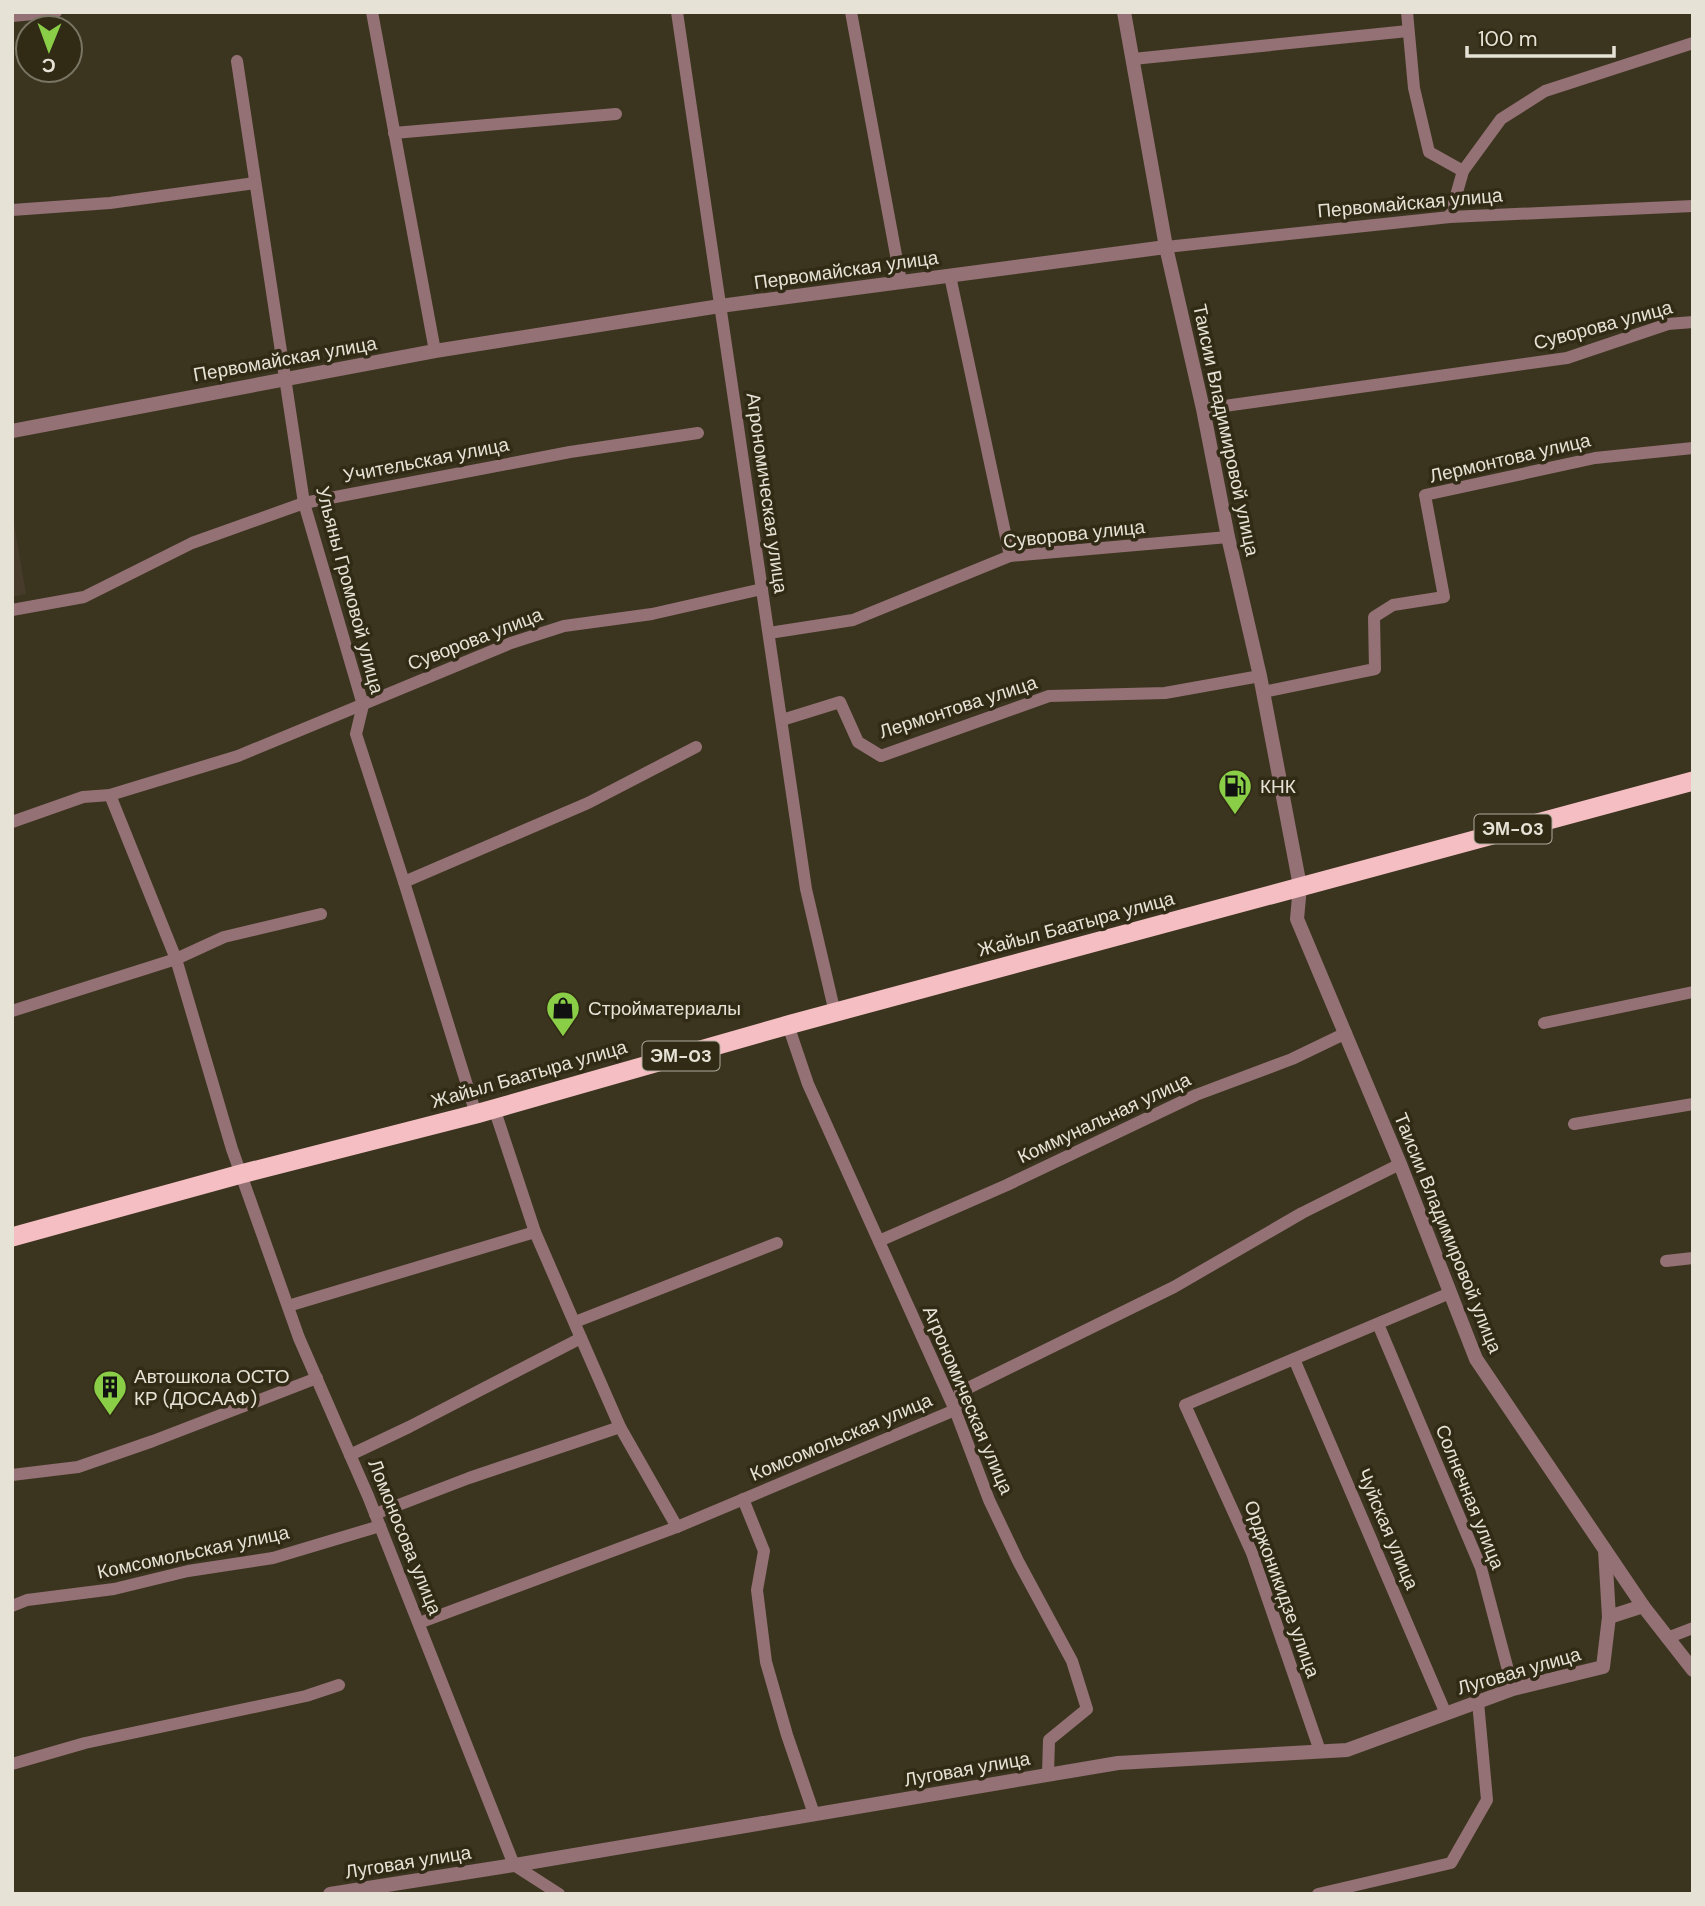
<svg xmlns="http://www.w3.org/2000/svg" width="1705" height="1906" font-family="'DM Sans',sans-serif">
<style>
.education{fill:#473b2c}
.lines{fill:none;stroke-linecap:round;stroke-linejoin:round}
.minor{stroke:#947174;stroke-width:12}
.tertiary{stroke:#947174;stroke-width:14}
.trunk{stroke:#f4bec2;stroke-width:19}
.labels{text-anchor:middle;dominant-baseline:central;stroke-width:7;stroke-linejoin:round;paint-order:stroke}
.shield{fill:#312b16;stroke:#b0ac9c;stroke-width:2}
.shield-label{font-size:18px;font-weight:bold;fill:#e6e3d6}
.street-label{font-size:19px;fill:#e6e3d6;stroke:#312b16}
.poi-label{font-size:19px;fill:#e6e3d6;stroke:#312b16;text-anchor:start}
</style>
<rect width="100%" height="100%" fill="#3b3520"/>
<polygon class="education" points="12,512 26,594 12,597"/>
<g class="lines">
<g class="minor">
<polyline points="372,12 435,351"/>
<polyline points="677,12 806,889 835,1013"/>
<polyline points="851,12 901,282"/>
<polyline points="1407,12 1414,88 1429,152 1463,171"/>
<polyline points="12,16 56,12"/>
<polyline points="1133,59 1408,31"/>
<polyline points="237,61 304,503 363,705 356,734 404,882 476,1114"/>
<polyline points="394,133 616,114"/>
<polyline points="12,210 110,203 255,183"/>
<polyline points="1450,217 1463,171 1501,119 1545,91 1693,43"/>
<polyline points="1166,247 1450,217 1693,206"/>
<polyline points="950,276 1010,556"/>
<polyline points="1203,409 1567,358 1668,324 1693,322"/>
<polyline points="12,610 84,597 192,543 304,503 570,452 698,433"/>
<polyline points="769,633 853,620 1010,556 1228,537"/>
<polyline points="1263,692 1375,669 1374,617 1393,605 1444,597 1425,495 1595,458 1693,448"/>
<polyline points="782,720 840,702 858,742 881,756 1049,696 1165,693 1260,676"/>
<polyline points="110,795 176,959 232,1149 299,1338 368,1496 514,1865 559,1894"/>
<polyline points="12,822 83,797 110,795 238,756 511,643 564,626 652,614 762,589"/>
<polyline points="404,882 588,803 696,747"/>
<polyline points="12,1011 176,959 224,937 321,914"/>
<polyline points="1544,1023 1693,992"/>
<polyline points="788,1025 808,1084 955,1410 989,1500 1018,1561 1072,1661 1087,1709 1049,1740 1048,1774"/>
<polyline points="494,1108 535,1232 581,1338 620,1427 677,1527"/>
<polyline points="1574,1124 1693,1104"/>
<polyline points="879,1241 1007,1185 1196,1095 1292,1059 1346,1033"/>
<polyline points="1666,1261 1693,1258"/>
<polyline points="288,1306 535,1232"/>
<polyline points="575,1322 777,1243"/>
<polyline points="1378,1324 1481,1568 1513,1689"/>
<polyline points="1294,1359 1446,1714"/>
<polyline points="350,1455 409,1427 581,1338"/>
<polyline points="12,1475 78,1467 153,1441 317,1378"/>
<polyline points="743,1499 764,1551 757,1590 766,1662 787,1735 814,1814"/>
<polyline points="375,1514 469,1478 620,1427"/>
<polyline points="12,1606 27,1600 114,1589 188,1571 273,1558 380,1526"/>
<polyline points="419,1623 677,1527 955,1410 960,1392 1174,1287 1302,1213 1400,1164"/>
<polyline points="1667,1638 1693,1628"/>
<polyline points="1320,1751 1252,1553 1185,1405 1450,1293"/>
<polyline points="12,1764 85,1743 306,1696 339,1685"/>
<polyline points="1318,1894 1451,1863 1487,1800 1478,1702"/>
</g>
<g class="tertiary">
<polyline points="1124,12 1166,247 1203,409 1228,537 1260,676 1300,886 1297,919 1400,1164 1476,1359 1643,1606 1693,1670"/>
<polyline points="12,431 435,351 720,306 1166,247"/>
<polyline points="1609,1617 1643,1606"/>
<polyline points="330,1894 527,1863 1118,1763 1347,1750 1513,1689 1603,1667 1609,1617 1605,1550"/>
</g>
<polyline class="trunk" points="12,1237 241,1174 476,1114 788,1025 1693,781"/>
</g>
<defs>
<g id="fuel-pin" transform="scale(1.75)"><path d="M0 17L-7.5 6A9.5 9.5 0 1 1 7.5 6Z" fill="#8ace47" stroke="#312b16"/><path d="M-5.5-6h7V0h2V4h1.3V-2.5L3-4.5l.8-.8L6-3V5H2.5V1h-1V6h-7ZM-4.2-4.7v3.2H.2V-4.7Z" fill="#111"/></g>
<g id="shop-pin" transform="scale(1.75)"><path d="M0 17L-7.5 6A9.5 9.5 0 1 1 7.5 6Z" fill="#8ace47" stroke="#312b16"/><path d="M-5-2.5h2.3a2.7 3.5 0 0 1 5.4 0H5L5.5 6h-11ZM-1.5-2.5h3a1.5 2.3 0 0 0-3 0Z" fill="#111"/></g>
<g id="building-pin" transform="scale(1.75)"><path d="M0 17L-7.5 6A9.5 9.5 0 1 1 7.5 6Z" fill="#8ace47" stroke="#312b16"/><path d="M-4-6H4V6H1V3H-1V6H-4ZM-2.5-4.3h1.7v1.8h-1.7ZM.8-4.3h1.7v1.8H.8ZM-2.5-1h1.7V.8h-1.7ZM.8-1h1.7V.8H.8Z" fill="#111"/></g>
</defs>
<g fill-rule="evenodd">
<use href="#fuel-pin" x="1235" y="786"/>
<use href="#shop-pin" x="563" y="1008"/>
<use href="#building-pin" x="110" y="1387"/>
</g>
<g class="labels">
<g class="shield">
<rect x="1474.5" y="814.5" width="77" height="29" rx="5"/>
<rect x="642.5" y="1041.5" width="77" height="29" rx="5"/>
</g>
<g class="shield-label">
<text x="1513" y="829">ЭМ-03</text>
<text x="681" y="1056">ЭМ-03</text>
</g>
<g class="street-label">
<text transform="translate(1410 203) rotate(-5)">Первомайская улица</text>
<text transform="translate(846 270) rotate(-8)">Первомайская улица</text>
<text transform="translate(1603 325) rotate(-15)">Суворова улица</text>
<text transform="translate(285 359) rotate(-10)">Первомайская улица</text>
<text transform="translate(1226 430) rotate(78)">Таисии Владимировой улица</text>
<text transform="translate(1510 458) rotate(-13)">Лермонтова улица</text>
<text transform="translate(426 460) rotate(-11)">Учительская улица</text>
<text transform="translate(767 493) rotate(82)">Агрономическая улица</text>
<text transform="translate(1074 534) rotate(-6)">Суворова улица</text>
<text transform="translate(350 590) rotate(75)">Ульяны Громовой улица</text>
<text transform="translate(475 639) rotate(-21)">Суворова улица</text>
<text transform="translate(958 707) rotate(-18)">Лермонтова улица</text>
<text transform="translate(1076 924) rotate(-15)">Жайыл Баатыра улица</text>
<text transform="translate(529 1074) rotate(-16)">Жайыл Баатыра улица</text>
<text transform="translate(1104 1118) rotate(-25)">Коммунальная улица</text>
<text transform="translate(1448 1233) rotate(68)">Таисии Владимировой улица</text>
<text transform="translate(968 1400) rotate(67)">Агрономическая улица</text>
<text transform="translate(841 1437) rotate(-23)">Комсомольская улица</text>
<text transform="translate(1470 1497) rotate(68)">Солнечная улица</text>
<text transform="translate(1388 1529) rotate(67)">Чуйская улица</text>
<text transform="translate(405 1537) rotate(68)">Ломоносова улица</text>
<text transform="translate(193 1552) rotate(-12)">Комсомольская улица</text>
<text transform="translate(1282 1589) rotate(70)">Орджоникидзе улица</text>
<text transform="translate(1519 1671) rotate(-16)">Луговая улица</text>
<text transform="translate(967 1769) rotate(-10)">Луговая улица</text>
<text transform="translate(408 1862) rotate(-9)">Луговая улица</text>
</g>
<g class="poi-label">
<text x="1260" y="786">КНК</text>
<text x="588" y="1008">Стройматериалы</text>
<text x="134" y="1376">Автошкола ОСТО<tspan x="134" dy="22">КР (ДОСААФ)</tspan></text>
</g>
</g>
<rect width="1705" height="1906" fill="none" stroke="#e6e3d6" stroke-width="28"/>
<g transform="translate(49 49) rotate(181)"><circle r="33" fill="#312b16" stroke="#797563" stroke-width="2"/>
<path d="M0-5L12 26L0 18L-12 26Z" fill="#8ace47"/>
<text y="-10" font-size="19" font-weight="bold" text-anchor="middle" fill="#e6e3d6">С</text>
</g>
<path d="M1467 46v10h147v-10" fill="none" stroke="#e6e3d6" stroke-width="3.5"/>
<text x="1478" y="46" font-size="21" fill="#e6e3d6" stroke="#312b16" stroke-width="5" paint-order="stroke">100 m</text>
</svg>
